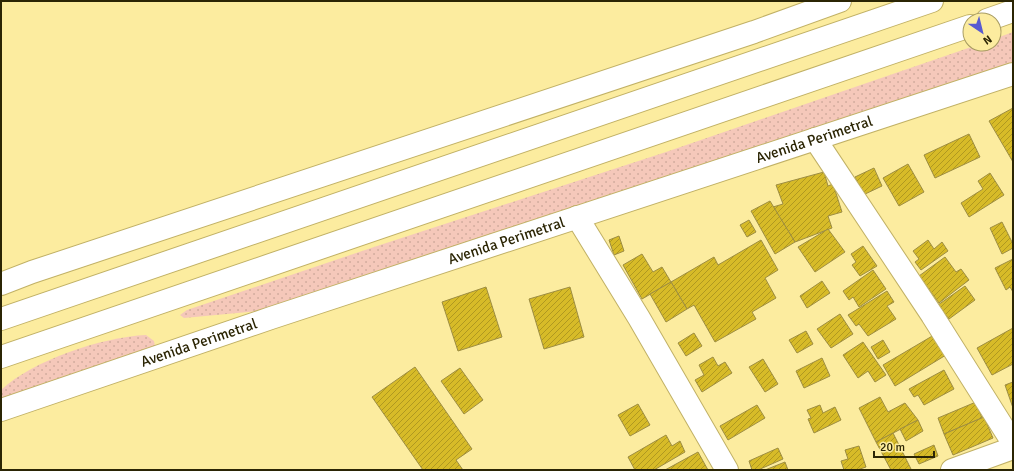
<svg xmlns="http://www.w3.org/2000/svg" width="1014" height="471" font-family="Signika,sans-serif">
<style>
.grass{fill:url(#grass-dots)}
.building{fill:url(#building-hatch);stroke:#9d8d42}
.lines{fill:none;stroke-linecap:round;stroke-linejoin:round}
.minor-casing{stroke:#c1b166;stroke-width:24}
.trunk-casing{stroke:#c1b166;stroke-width:24}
.minor{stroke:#fff;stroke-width:22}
.trunk{stroke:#fff;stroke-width:22}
.labels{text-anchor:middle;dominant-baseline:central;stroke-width:4;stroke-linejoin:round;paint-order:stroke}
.street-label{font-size:15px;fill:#2b2504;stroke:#fcec9f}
</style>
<defs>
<pattern id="grass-dots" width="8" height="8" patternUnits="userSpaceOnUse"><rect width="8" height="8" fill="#f5c8ba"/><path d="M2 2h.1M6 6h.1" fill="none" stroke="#d2ac9e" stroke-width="1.8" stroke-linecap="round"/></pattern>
<pattern id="building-hatch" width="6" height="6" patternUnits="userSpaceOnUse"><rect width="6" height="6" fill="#d7bb28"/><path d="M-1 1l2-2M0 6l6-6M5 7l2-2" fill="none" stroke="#af9820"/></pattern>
</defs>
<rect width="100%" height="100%" fill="#fcec9f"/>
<g class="grass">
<polygon points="1013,32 1013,64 258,311 184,318 180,315 187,310 374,247 666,152 980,44 994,44 994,39"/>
<path d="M146 335 154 341 155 346 152 350 1 406V390C33 360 103 337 146 335Z"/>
</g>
<g class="building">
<polygon points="1013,108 1013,162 989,121"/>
<polygon points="969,134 980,157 935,178 924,155"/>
<polygon points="908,164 924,192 899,206 883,178"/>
<polygon points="874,168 882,186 863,195 855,177"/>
<polygon points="824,172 828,186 833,184 842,212 828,216 832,228 795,242 773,207 783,204 776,185"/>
<polygon points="990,173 1004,195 969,217 961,203 983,189 978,181"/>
<polygon points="770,201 795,242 775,254 751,211"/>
<polygon points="749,220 756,232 747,237 740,225"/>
<polygon points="1002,222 1013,244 1013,248 1002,254 990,228"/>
<polygon points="828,229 845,252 815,272 798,247"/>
<polygon points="619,236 624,251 614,255 609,240"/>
<polygon points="761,240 778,270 765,278 776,298 752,312 756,319 715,342 694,305 687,309 671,282 714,257 718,265"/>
<polygon points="928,240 934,249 942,242 948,251 921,270 915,262 919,259 913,251"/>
<polygon points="863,246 877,266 860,276 852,265 856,262 851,254"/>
<polygon points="642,254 653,272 662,267 671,282 642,299 623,265"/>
<polygon points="945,257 956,272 961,269 969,280 939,303 919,276"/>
<polygon points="1013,259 1013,292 1010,287 1006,290 995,268"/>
<polygon points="873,270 886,289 859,307 853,297 849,300 843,291"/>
<polygon points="822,281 830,293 807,308 800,296"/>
<polygon points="671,282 687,309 666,322 650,294"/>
<polygon points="965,286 975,300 949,319 938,305"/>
<polygon points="486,287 502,337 458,351 442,302"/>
<polygon points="570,287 584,337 544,349 529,299"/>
<polygon points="887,291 894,302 887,306 896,319 868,336 859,324 856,326 848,315"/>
<polygon points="840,314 853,334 831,348 817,329"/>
<polygon points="1013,328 1013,364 992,375 977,348"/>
<polygon points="806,331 813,344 797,353 789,340"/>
<polygon points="694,333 702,346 686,356 678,343"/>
<polygon points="934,335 946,355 895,386 883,365"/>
<polygon points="883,340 890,352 878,359 871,347"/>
<polygon points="863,342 886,375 875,382 868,371 858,378 843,355"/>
<polygon points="713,357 718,366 725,362 732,373 702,392 695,380 704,375 699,365"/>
<polygon points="822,358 830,376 804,388 796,371"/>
<polygon points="763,359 778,384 765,392 749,367"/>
<polygon points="415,367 472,449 456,460 463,470 423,470 372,397"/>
<polygon points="460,368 483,400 464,414 441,381"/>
<polygon points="944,370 954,389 924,405 918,395 914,397 909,389"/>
<polygon points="1013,382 1013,408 1005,385"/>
<polygon points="880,397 888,412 905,403 918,420 876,442 859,408"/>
<polygon points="976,402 982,418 944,434 938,418"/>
<polygon points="638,404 650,425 630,436 618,415"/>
<polygon points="757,405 765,418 728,440 720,426"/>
<polygon points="820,405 823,413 835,407 841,420 814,433 808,419 811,418 807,410"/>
<polygon points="984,417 993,438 953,455 944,434"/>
<polygon points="918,420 923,431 906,441 900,429"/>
<polygon points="893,433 911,469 909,470 891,470 876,442"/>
<polygon points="666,435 672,446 680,441 685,452 654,470 635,470 628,457"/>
<polygon points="934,445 938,456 919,464 914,454"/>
<polygon points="859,446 866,467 857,470 844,470 841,461 848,459 845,450"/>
<polygon points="778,448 783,459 758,470 752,470 749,461"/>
<polygon points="698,452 708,470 665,470"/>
<polygon points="785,462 788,470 765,470"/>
</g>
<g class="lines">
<g class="minor-casing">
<g id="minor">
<polyline points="815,139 932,315 1013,443"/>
<polyline points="577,217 639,318 727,470"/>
<polyline points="1,284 32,272 754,32 840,1"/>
<path id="s1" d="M1 410 271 318 1013 74"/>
<polyline points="952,470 1013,448"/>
</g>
</g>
<g class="trunk-casing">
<g id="trunk">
<polyline points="987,20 1013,11"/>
<polyline points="1,319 932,1"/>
<polyline points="1,357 970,26"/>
</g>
</g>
<use href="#minor" class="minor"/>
<use href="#trunk" class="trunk"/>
</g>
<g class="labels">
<g class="street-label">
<text stroke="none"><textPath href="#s1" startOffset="857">Avenida Perimetral</textPath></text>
<text stroke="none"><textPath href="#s1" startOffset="533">Avenida Perimetral</textPath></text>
<text stroke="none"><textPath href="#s1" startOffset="209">Avenida Perimetral</textPath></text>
</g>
</g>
<rect width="1014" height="471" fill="none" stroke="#2b2504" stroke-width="4"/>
<g transform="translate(982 32) rotate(145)"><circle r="19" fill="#fcec9f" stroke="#a89c61"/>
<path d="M0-3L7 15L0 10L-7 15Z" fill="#585ad1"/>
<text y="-6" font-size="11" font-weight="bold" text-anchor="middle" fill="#2b2504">N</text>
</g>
<path d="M874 451v6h60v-6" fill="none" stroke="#2b2504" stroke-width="2"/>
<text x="880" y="451" font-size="12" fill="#2b2504" stroke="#fcec9f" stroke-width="3" paint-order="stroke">20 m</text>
</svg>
